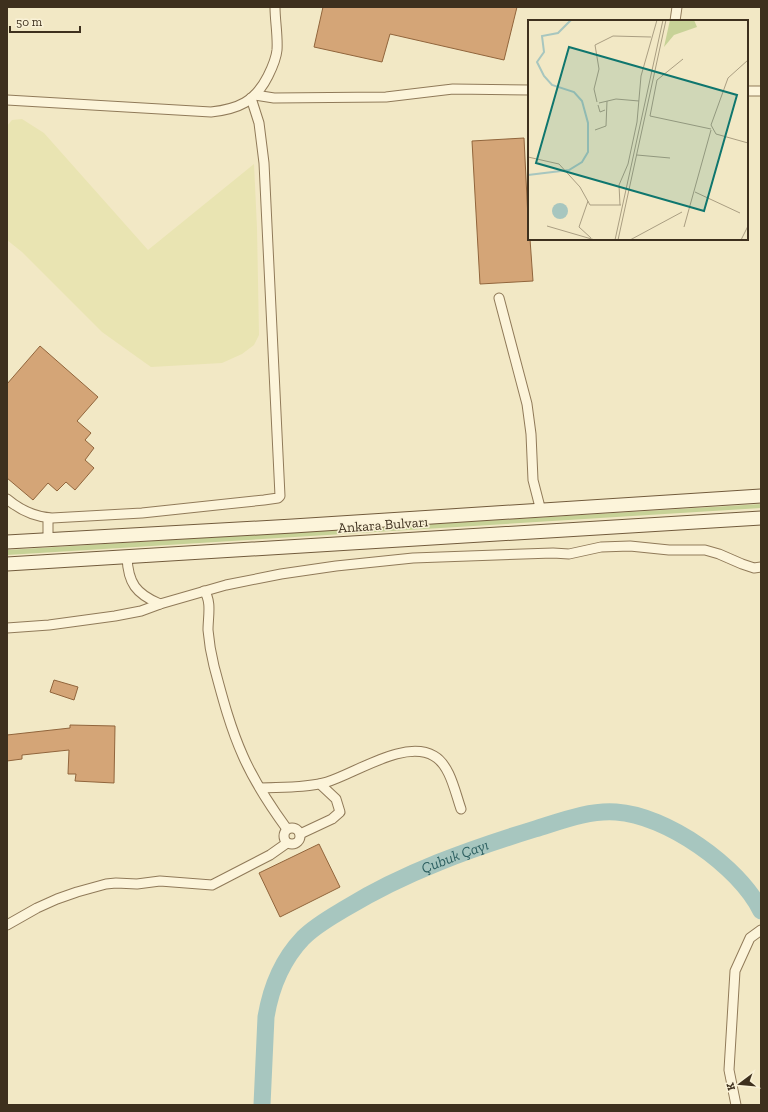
<svg xmlns="http://www.w3.org/2000/svg" width="768" height="1112" font-family="'Zilla Slab',serif">
<style>
.farmland{fill:#e9e4b2}
.green{fill:#c7d297}
.lines{fill:none;stroke-linecap:round;stroke-linejoin:round}
.river{stroke:#a7c6bf;stroke-width:17}
.building{fill:#d4a577;stroke:#91653c}
.minor-casing{stroke:#907a59;stroke-width:11}
.secondary-casing{stroke:#725b3c;stroke-width:15}
.minor{stroke:#fcf4da;stroke-width:9}
.secondary{stroke:#fcf4da;stroke-width:13}
.labels{text-anchor:middle;dominant-baseline:central;stroke-width:3;stroke-linejoin:round;paint-order:stroke}
.street-label{font-size:14px;fill:#3e301e;stroke:#f9f1d6}
.water-label{font-size:15px;font-style:italic;fill:#2c5f60;stroke:#f9f1d6}
.inset-river{fill:none;stroke:#a7c6bf;stroke-width:2}
.inset-road{fill:none;stroke:#aa9e82;stroke-width:1}
.view{fill:#0f766e;fill-opacity:0.15;stroke:#0f766e;stroke-width:2}
.inset-edge{fill:none;stroke:#3e301e;stroke-width:2}
</style>
<rect width="100%" height="100%" fill="#f2e8c5"/>
<polygon class="farmland" points="22,119 44,133 148,250 254,164 257,228 259,335 254,345 242,354 222,363 151,367 102,332 22,252 7,240 7,126 12,120"/>
<polygon class="green" points="761,504 761,508 7,555 7,550"/>
<g class="lines">
<path class="river" id="s1" d="M262 1105 266 1017C271 987 282 960 303 938 316 925 331 917 346 908 405 872 470 849 535 829 561 821 589 810 616 812 666 815 739 866 761 911"/>
</g>
<g class="building">
<polygon points="323,7 517,7 504,60 390,34 382,62 314,47"/>
<polygon points="524,138 529,239 530,239 533,281 480,284 472,141"/>
<polygon points="40,346 98,397 77,421 91,433 85,440 94,448 85,460 94,468 75,490 66,482 57,491 48,483 33,500 7,478 7,384"/>
<polygon points="54,680 78,687 74,700 50,692"/>
<polygon points="70,725 115,726 114,783 75,781 76,774 68,774 69,750 22,755 22,759 7,761 7,735 70,728"/>
<polygon points="319,844 340,887 280,917 259,873"/>
</g>
<g class="lines">
<g class="minor-casing">
<g id="minor">
<polyline points="675,21 677,7"/>
<polyline points="747,91 761,91"/>
<polyline points="255,95 274,98 386,97 453,89 529,90"/>
<path d="M7 100 211 112C238 109 255 102 268 76 272 68 276 60 277 50 278 36 275 21 275 7"/>
<polyline points="499,298 527,404 531,434 533,480 541,511"/>
<path d="M7 499C20 510 34 517 52 518L142 513 264 500 278 498 280 496 264 163 259 123 251 98"/>
<polyline points="48,518 48,540"/>
<path d="M127 557C128 583 136 594 160 604"/>
<path d="M204 591C212 601 208 617 208 630 209 642 211 654 214 666 222 696 230 727 243 756 254 781 271 807 287 829"/>
<polyline points="7,628 49,625 115,616 141,611 160,604 226,585 281,574 336,566 413,558 553,553 569,554 601,547 630,546 669,550 705,550 719,554 742,564 754,568 761,567"/>
<path d="M261 788C282 787 307 788 327 782 356 773 405 739 434 756 450 765 455 792 461 809"/>
<circle cx="292" cy="836" r="8"/>
<polyline points="300,834 332,819 340,812 336,799 320,784"/>
<polyline points="7,925 37,908 57,899 77,892 106,884 116,883 137,884 160,881 212,885 270,855 287,843"/>
<polyline points="736,1105 729,1070 735,971 750,938 761,930"/>
</g>
</g>
<g class="secondary-casing">
<g id="secondary">
<polyline points="7,542 293,526 761,496"/>
<polyline points="7,564 761,518"/>
</g>
</g>
<use href="#minor" class="minor"/>
<use href="#secondary" class="secondary"/>
</g>
<g class="labels">
<g class="street-label">
<text transform="translate(383 525) rotate(-4)">Ankara Bulvarı</text>
</g>
<g class="water-label">
<text stroke="none"><textPath href="#s1" startOffset="350">Çubuk Çayı</textPath></text>
</g>
</g>
<g transform="translate(528 20)">
<rect width="220" height="220" fill="#f2e8c5"/>
<path d="M142 0H166L169 7 146 15 136 27Z" fill="#c7d297"/>
<path d="M24 191a8 8 0 1 1 16 0a8 8 0 1 1-16 0Z" fill="#a7c6bf"/>
<path class="inset-river" d="M0 155 41 150 54 142 60 132V103L54 81 46 72 24 65 16 56 9 42 16 32 14 16 30 13 43 0"/>
<path class="inset-road" d="M155 39 129 60 122 96 183 109M220 40 200 58 183 105 188 114 220 123M69 82 66 69 71 49 67 25 85 16 123 17M71 83 88 79 111 81M70 85 72 92 77 90M67 110 78 106 79 81M109 135 142 138M0 137 31 144 52 167 62 185H93M167 172 212 193M60 181 51 207 63 218M92 185 91 165 100 144 109 102 113 56 129 0M19 206 67 220M156 207 183 110M87 220 135 0M90 220 138 0M102 220 154 192M213 220 220 206"/>
<path class="view" d="M41 27 209 75 176 191 8 143Z"/>
<rect width="220" height="220" class="inset-edge"/>
</g>
<rect width="768" height="1112" fill="none" stroke="#3e301e" stroke-width="16"/>
<g transform="translate(740 1084) rotate(254)" stroke="#f9f1d6" stroke-width="3" paint-order="stroke">
<path d="M0-3L7 15L0 10L-7 15Z" fill="#3e301e"/>
<text y="-6" font-size="11" font-weight="bold" text-anchor="middle" fill="#3e301e">K</text>
</g>
<path d="M10 26v6h70v-6" fill="none" stroke="#3e301e" stroke-width="2"/>
<text x="16" y="26" font-size="12" fill="#3e301e" stroke="#f9f1d6" stroke-width="3" paint-order="stroke">50 m</text>
</svg>
